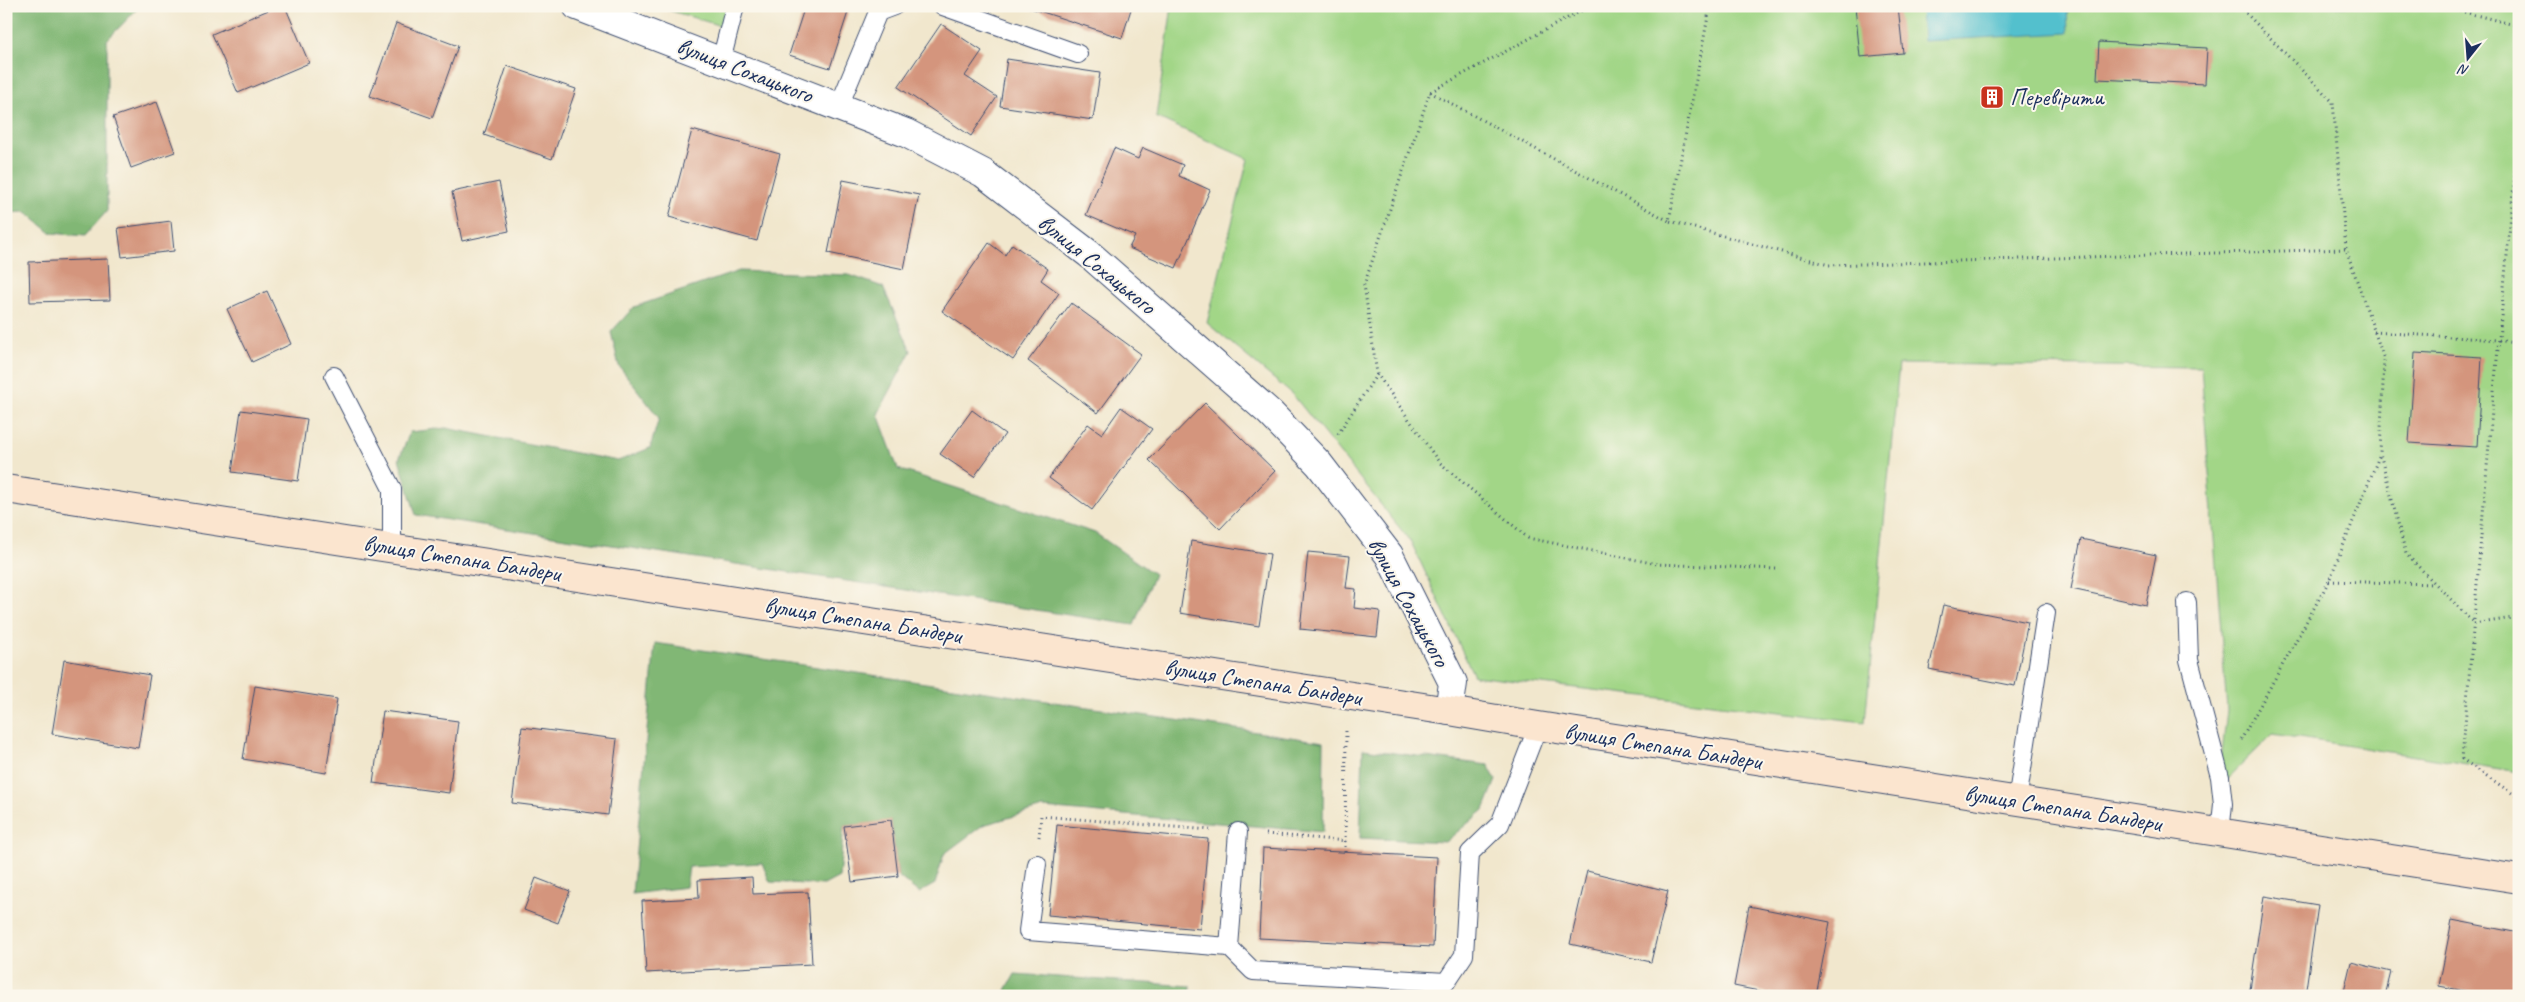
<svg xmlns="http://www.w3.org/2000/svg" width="2525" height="1002" font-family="Caveat,sans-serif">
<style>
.green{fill:#a2d687;stroke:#5e8272}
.forest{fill:#81b774;stroke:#4e7369}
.water{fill:#53c0cd;stroke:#377896}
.building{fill:#d4957d}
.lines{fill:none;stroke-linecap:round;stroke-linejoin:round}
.service-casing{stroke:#3b4b6f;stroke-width:20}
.minor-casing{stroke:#3b4b6f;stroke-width:30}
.secondary-casing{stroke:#3b4b6f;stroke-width:30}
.path{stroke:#3b4b6f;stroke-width:3;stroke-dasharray:1 4;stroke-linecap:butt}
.service{stroke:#fff;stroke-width:18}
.minor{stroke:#fff;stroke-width:28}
.secondary{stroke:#fbe5cf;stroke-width:28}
.labels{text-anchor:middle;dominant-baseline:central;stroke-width:4;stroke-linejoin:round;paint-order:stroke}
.street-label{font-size:24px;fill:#1b2f5e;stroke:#fbf7ec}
.poi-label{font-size:24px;fill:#1b2f5e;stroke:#fbf7ec;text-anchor:start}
</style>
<rect width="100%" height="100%" fill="#fbf7ec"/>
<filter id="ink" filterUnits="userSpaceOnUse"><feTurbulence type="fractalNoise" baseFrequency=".02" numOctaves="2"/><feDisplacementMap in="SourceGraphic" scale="10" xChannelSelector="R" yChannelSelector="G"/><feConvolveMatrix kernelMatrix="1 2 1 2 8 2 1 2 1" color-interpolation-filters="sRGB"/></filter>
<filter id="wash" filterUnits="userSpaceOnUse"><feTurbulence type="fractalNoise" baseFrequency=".0096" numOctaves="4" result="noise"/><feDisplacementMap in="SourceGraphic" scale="20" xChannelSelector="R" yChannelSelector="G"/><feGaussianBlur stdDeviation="1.12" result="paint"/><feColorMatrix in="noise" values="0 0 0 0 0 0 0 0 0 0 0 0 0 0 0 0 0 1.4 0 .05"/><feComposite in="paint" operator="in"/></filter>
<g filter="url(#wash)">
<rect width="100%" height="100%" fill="#f1e7cd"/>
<g class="green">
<polygon points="655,6 736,6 731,29"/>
<polygon points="1172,6 2519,6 2519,772 2273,734 2218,788 2227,710 2201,367 1899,364 1865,722 1474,676 1411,542 1293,395 1207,323 1248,159 1156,117"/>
</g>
<g class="forest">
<polygon points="6,6 140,6 107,40 107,211 85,236 51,233 26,212 6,213"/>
<polygon points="739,271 849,275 883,287 911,351 878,414 898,469 1095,533 1154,574 1134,625 416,515 399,459 410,432 446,428 618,461 650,448 659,418 619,366 611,332 634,307"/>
<polygon points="655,643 1324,742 1323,832 1043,808 983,825 944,854 935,884 919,893 898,876 891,821 844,826 839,877 824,885 770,882 762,863 689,867 686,887 632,894"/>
<polygon points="1363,749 1488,765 1496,780 1484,810 1445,842 1360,838"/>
<polygon points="1015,974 1191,986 1190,996 1011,996 1006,990"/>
</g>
<polygon class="water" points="1921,6 2067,6 2068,33 1923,41"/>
<g id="blocks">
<g class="building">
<polygon points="278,6 285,6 309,63 238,93 212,34"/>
<polygon points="805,6 850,6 830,68 789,55"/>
<polygon points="1024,6 1132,6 1122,38"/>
<polygon points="1855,6 1898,6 1903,53 1860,57"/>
<polygon points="396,23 458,46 432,118 370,96"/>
<polygon points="941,24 982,51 965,76 997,97 971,136 898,87"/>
<polygon points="2099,42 2207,48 2205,84 2097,79"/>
<polygon points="1007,59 1100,73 1093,120 1000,106"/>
<polygon points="507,66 576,89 552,159 484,135"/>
<polygon points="1999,90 2000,104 1984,105 1983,91"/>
<polygon points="157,102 175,152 131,168 113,117"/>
<polygon points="692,130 780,154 757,241 669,217"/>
<polygon points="1114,148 1138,159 1143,148 1183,165 1179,176 1210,190 1176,268 1129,248 1135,236 1086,215"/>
<polygon points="843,180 919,195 904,269 828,253"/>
<polygon points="499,182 509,231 462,241 452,192"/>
<polygon points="171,221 174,251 122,257 118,228"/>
<polygon points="989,243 1005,255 1012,244 1048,269 1041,280 1059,293 1013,360 942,311"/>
<polygon points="108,259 110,300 30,302 29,262"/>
<polygon points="267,291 291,344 252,362 227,309"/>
<polygon points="1071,303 1141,354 1098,413 1028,361"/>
<polygon points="2415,353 2482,357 2477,447 2409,443"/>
<polygon points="1205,403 1275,471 1220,529 1149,460"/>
<polygon points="1121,407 1152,429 1092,510 1049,478 1088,424 1102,434"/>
<polygon points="241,410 307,419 298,481 232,472"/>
<polygon points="972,410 1005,434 974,477 940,454"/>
<polygon points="2081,539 2156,555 2146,605 2071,589"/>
<polygon points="1191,541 1270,554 1259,626 1180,613"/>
<polygon points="1308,552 1350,556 1346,588 1356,589 1354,608 1380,611 1377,637 1300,629"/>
<polygon points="1943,605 2028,622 2015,686 1929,669"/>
<polygon points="64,660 150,675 138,748 52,734"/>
<polygon points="255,686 337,699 326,773 243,759"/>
<polygon points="383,711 458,721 449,793 373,783"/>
<polygon points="522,727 617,739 608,815 512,803"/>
<polygon points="891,820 898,876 852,882 844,826"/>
<polygon points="1057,825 1208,839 1200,929 1048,915"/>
<polygon points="1263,848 1437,857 1433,947 1259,938"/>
<polygon points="1587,871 1668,891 1651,962 1570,944"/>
<polygon points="752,877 753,894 808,892 812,964 646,973 642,901 699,898 698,880"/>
<polygon points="536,878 570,891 558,923 524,910"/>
<polygon points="2264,896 2318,905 2305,996 2249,996"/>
<polygon points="1749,906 1830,922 1816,996 1784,996 1734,986"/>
<polygon points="2452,920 2519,933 2519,996 2491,996 2439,986"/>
<polygon points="2351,962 2391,972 2385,996 2343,996"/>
</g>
</g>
</g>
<g filter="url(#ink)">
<use href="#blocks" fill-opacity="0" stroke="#3b4b6f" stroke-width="1"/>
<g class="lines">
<g class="service-casing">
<g id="service">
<polyline points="943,6 1078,54"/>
<polyline points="721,61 735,6"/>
<polyline points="839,106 878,12 894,6"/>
<polyline points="334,376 392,489 392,547"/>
<polyline points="2187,602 2189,660 2220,777 2223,804 2220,833"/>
<polyline points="2017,801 2046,613"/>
<polyline points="1238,832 1229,947 1253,971 1446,982 1464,955 1470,853 1500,824 1538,726"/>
<polyline points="1037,864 1028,931 1229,947"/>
</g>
</g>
<g class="minor-casing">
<polyline id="minor" points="577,6 906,133 983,173 1089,254 1270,413 1319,464 1389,555 1453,683 1449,711"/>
</g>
<g class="secondary-casing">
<polyline id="secondary" points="6,489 1449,711 1538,726 2519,879"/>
</g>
<g class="path">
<polyline points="1590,6 1430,92 1364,285 1377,374 1439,462 1528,538 1657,564 1778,569"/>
<polyline points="1710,6 1669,221 1829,265 2346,249"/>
<polyline points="2239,6 2333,102 2346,249 2384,359 2380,453 2406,554 2474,623"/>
<polyline points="2440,6 2519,26"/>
<polyline points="1430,92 1669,221"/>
<polyline points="2519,131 2490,432 2462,759 2519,798"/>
<polyline points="2374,332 2498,340 2519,344"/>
<polyline points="1338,434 1377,374"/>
<polyline points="2329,581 2434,584"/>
<polyline points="2474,624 2519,617"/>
<polyline points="2241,740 2329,581 2380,454"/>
<polyline points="1266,834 1346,841"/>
<polyline points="1039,837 1041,816 1210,830"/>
<polyline points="1345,852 1346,730"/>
</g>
<use href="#service" class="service"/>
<use href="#minor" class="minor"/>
<use href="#secondary" class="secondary"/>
</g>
</g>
<defs>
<g id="building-square" transform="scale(1.25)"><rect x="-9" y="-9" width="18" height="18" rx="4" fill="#c8321e" stroke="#fbf7ec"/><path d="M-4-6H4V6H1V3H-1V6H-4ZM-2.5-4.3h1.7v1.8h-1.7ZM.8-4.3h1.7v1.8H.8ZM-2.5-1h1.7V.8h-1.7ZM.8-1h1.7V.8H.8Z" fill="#fff"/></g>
</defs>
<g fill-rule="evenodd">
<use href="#building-square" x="1992" y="97"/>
</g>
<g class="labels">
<g class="street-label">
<text transform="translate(745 70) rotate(21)">вулиця Сохацького</text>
<text transform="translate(1097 264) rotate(39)">вулиця Сохацького</text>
<text transform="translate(462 558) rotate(9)">вулиця Степана Бандери</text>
<text transform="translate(1409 602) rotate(61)">вулиця Сохацького</text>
<text transform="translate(863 620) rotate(9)">вулиця Степана Бандери</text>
<text transform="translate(1263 682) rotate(9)">вулиця Степана Бандери</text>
<text transform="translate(1663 746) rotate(9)">вулиця Степана Бандери</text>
<text transform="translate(2063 808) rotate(9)">вулиця Степана Бандери</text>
</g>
<g class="poi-label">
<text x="2010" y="97">Перевірити</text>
</g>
</g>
<rect width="2525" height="1002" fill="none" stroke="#fbf7ec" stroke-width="25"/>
<g transform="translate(2468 58) rotate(197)" stroke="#fbf7ec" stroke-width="4" paint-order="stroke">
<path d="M0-4L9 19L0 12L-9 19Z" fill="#1b2f5e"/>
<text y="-8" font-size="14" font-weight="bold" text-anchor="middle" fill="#1b2f5e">N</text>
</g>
</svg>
